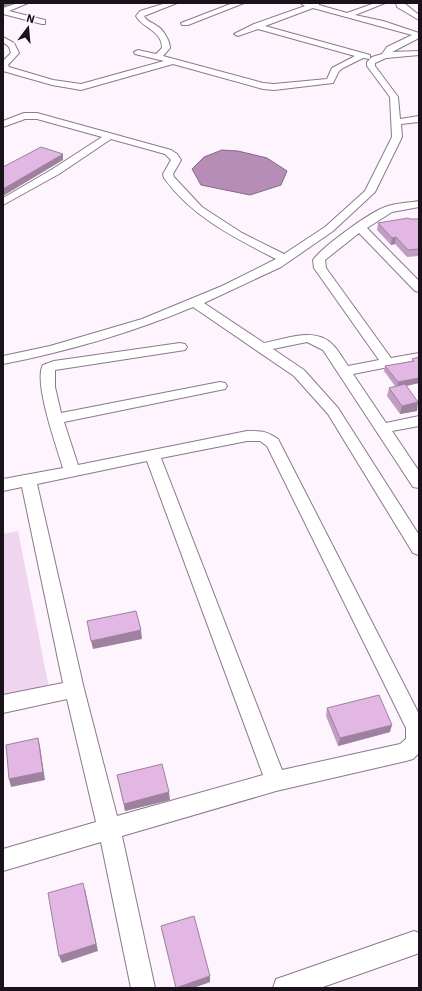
<svg xmlns="http://www.w3.org/2000/svg" width="422" height="991" font-family="'IBM Plex Sans',sans-serif">
<style>
.green{fill:#f0d5f0}
.water{fill:#b58db6;stroke:#866887}
.lines{fill:none;stroke-linecap:round;stroke-linejoin:round}
.minor-casing{stroke:#8c788c;stroke-width:2}
.minor{fill:#fff;fill-rule:evenodd}
.wall{fill:#c29dc3}
.shaded-wall{fill:#9e809f}
.building{fill:#e2b7e3;stroke:#9e809f}
</style>
<rect width="100%" height="100%" fill="#fdf4fd"/>
<polygon class="green" points="18,531 49,688 3,699 3,534"/>
<polygon class="water" points="222,150 238,151 267,158 287,171 281,185 250,195 201,185 192,169 204,157"/>
<g class="lines">
<g class="minor-casing">
<g id="minor">
<polygon points="18,3 28,3 9,11 45,20 45,24 42,24 3,14 3,8"/>
<path d="M166 3H177L144 16C147 22 152 22 157 26 163 29 170 41 170 48L163 56 263 83 274 84 327 79 332 68 355 56 258 29 238 36 234 34 254 24 305 6 300 3H319V5L347 13 375 3H385L355 15 383 21 419 33V38L392 52 419 51V55L386 58 375 63V66L398 97 400 119 419 116V122L401 124 402 137 375 192 333 231 281 267 204 303 264 343C285 339 316 326 333 345 339 351 343 359 348 366L379 360 314 268 313 260C323 246 369 213 385 207 395 203 408 203 419 201V207L392 212 367 228 419 281V292L415 291 359 233 325 260 326 268 391 358 419 353V361L353 374 386 423 419 416V426L392 431 419 471V488L413 487 323 350 307 342 273 349 304 370 338 408 419 535V555L413 553 328 414 294 376 193 307C131 333 69 351 3 364V356L50 346 142 319 222 286 276 259C235 238 192 217 164 178L163 174 171 160 165 154 111 139 59 174 3 205V198L51 170 102 137 37 119H25L3 127V121L24 113H37L171 150 177 154 181 160 173 174 174 177 202 207 242 233 284 254 325 227 365 191 392 137 390 97 367 66V62L372 57 382 54 387 47 412 35 313 8 265 26 370 55V59L363 58 343 68 339 71 333 83 274 90 263 89 173 64 81 90 52 85 3 71V61L11 53 9 47 3 42V37L14 43 19 53 8 65 9 67 53 80 81 84 164 61 135 54 134 52 138 50 156 54 162 48C162 30 143 29 136 16L140 11Z"/>
<polygon points="233,3 244,3 188,25 182,25 181,23"/>
<polygon points="396,3 404,3 419,15 419,20 397,7"/>
<path d="M180 343 185 344 187 347 185 350 55 370V387L61 413 220 382 225 383 227 386 225 389 220 390 64 422 78 465 247 431C262 431 266 431 278 439L419 714V753L413 759 406 761 276 791 122 836 155 988H131L101 842 3 871V849L96 822 67 699 3 713V695L63 683 22 487 3 491V479L63 468C57 448 33 381 43 365L54 361ZM247 441H260L267 446 406 728V739L400 744 282 770 161 458ZM147 461 263 775 117 816 84 689 37 484Z"/>
<polygon points="414,931 419,933 419,953 414,955 320,988 273,988 276,979 285,976"/>
</g>
</g>
<use href="#minor" class="minor"/>
</g>
<g class="wall">
<polygon points="410,219 419,219 419,256 407,257 395,244 391,245 377,230 378,223"/>
<polygon points="419,357 419,383 406,386 417,411 400,414 387,396 389,388 395,386 384,371 385,366 412,361 412,359"/>
<polygon points="327,708 390,732 338,746 326,716"/>
<polygon points="117,775 170,800 125,811"/>
<polygon points="161,926 210,976 210,982 193,988 176,988 162,932"/>
</g>
<g class="shaded-wall">
<polygon points="3,3 15,3 3,7"/>
<polygon points="63,154 63,160 3,196 3,189"/>
<polygon points="396,237 395,244 391,245 392,238"/>
<polygon points="419,378 419,383 397,388 398,382"/>
<polygon points="418,402 417,411 400,414 402,406"/>
<polygon points="141,630 142,639 93,649 91,641"/>
<polygon points="392,725 390,732 338,746 340,738"/>
<polygon points="38,738 40,746 45,780 11,787 9,779"/>
<polygon points="169,792 170,800 125,811 124,804"/>
<polygon points="85,889 98,951 62,963 59,956"/>
<polygon points="210,976 210,982 193,988 176,988"/>
</g>
<g class="building">
<polygon points="41,147 63,154 3,189 3,166 5,166"/>
<polygon points="408,218 410,219 419,219 419,249 408,250 396,237 392,238 378,223"/>
<polygon points="419,357 419,378 398,382 385,366 414,361 412,359"/>
<polygon points="405,384 418,402 402,406 389,388"/>
<polygon points="136,611 141,630 91,641 87,621"/>
<polygon points="379,695 392,725 340,738 327,708"/>
<polygon points="38,738 43,772 9,779 6,745"/>
<polygon points="162,764 169,792 124,804 117,775"/>
<polygon points="83,883 96,944 59,956 48,893"/>
<polygon points="194,916 210,976 176,988 161,926"/>
</g>
<rect width="422" height="991" fill="none" stroke="#1a121a" stroke-width="8"/>
<g transform="translate(28 28) rotate(16)" stroke="#fdf4fd" stroke-width="3" paint-order="stroke">
<path d="M0-3L7 15L0 10L-7 15Z" fill="#1a121a"/>
<text y="-6" font-size="11" font-weight="bold" text-anchor="middle" fill="#1a121a">N</text>
</g>
</svg>
